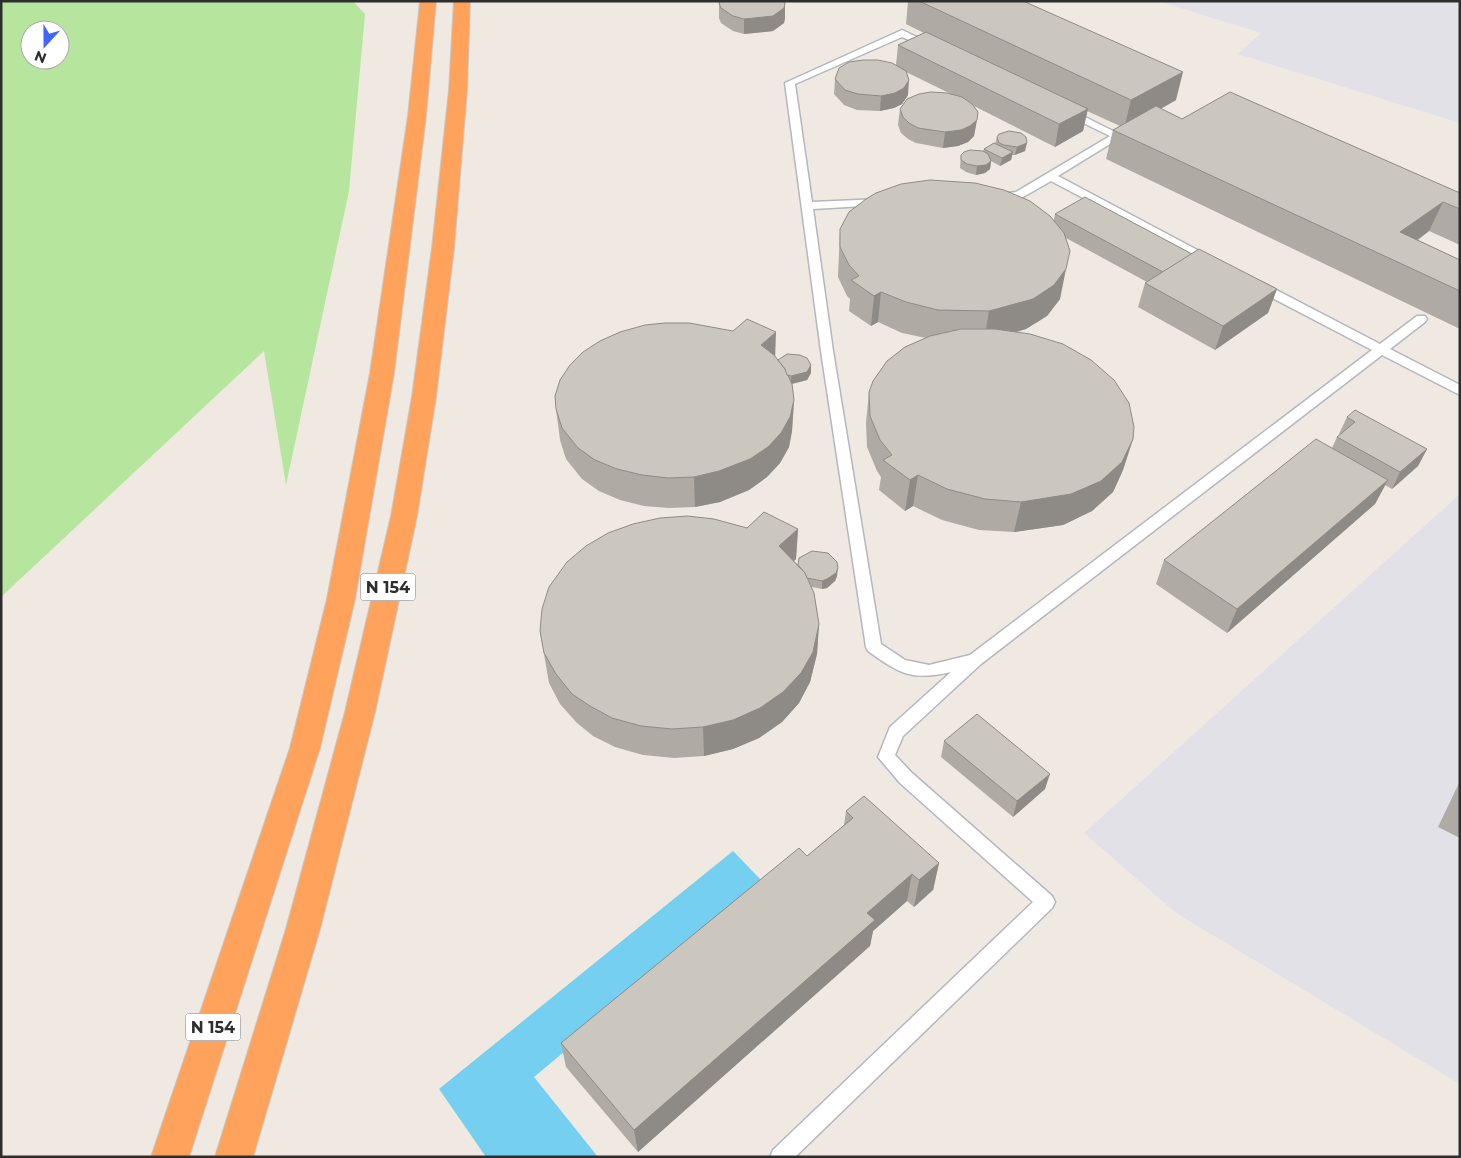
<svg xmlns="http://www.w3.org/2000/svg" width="1461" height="1158" font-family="Montserrat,sans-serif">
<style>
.industrial{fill:#e3e1e8}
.green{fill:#b6e59e;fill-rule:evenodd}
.water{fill:#75cff0}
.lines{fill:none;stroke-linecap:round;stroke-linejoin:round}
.lane-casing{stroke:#b4b7c1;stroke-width:3}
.highway-casing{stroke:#c9c9c9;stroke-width:2}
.lane{fill:#fff;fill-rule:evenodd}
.highway{fill:#ffa35c;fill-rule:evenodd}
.wall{fill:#afaba4}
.shaded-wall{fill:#8e8b86}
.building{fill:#cbc7bf;stroke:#8e8b86}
.labels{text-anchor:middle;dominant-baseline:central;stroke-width:4;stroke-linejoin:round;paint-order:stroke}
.shield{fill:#fff;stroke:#6d6d6d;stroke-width:1}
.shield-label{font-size:16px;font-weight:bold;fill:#2e2e2e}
</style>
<rect width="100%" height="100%" fill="#efe9e1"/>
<g class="industrial">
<polygon points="1158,1 1460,1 1460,123 1238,54 1261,33"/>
<polygon points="1460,494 1460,1084 1176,913 1084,833"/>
</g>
<path class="green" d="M1 1H353L365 14 349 191 286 485 264 351 1 597ZM30 30H60V60H30Z"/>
<polygon class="water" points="733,851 765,884 534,1077 598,1157 486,1157 439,1089"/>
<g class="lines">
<g class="lane-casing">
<g id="lane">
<path d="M902 30 936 46 931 49 928 48 902 37 795 84 812 202 881 199 887 202 881 205 813 209 833 351 881 644 905 660 929 665 970 655 1372 350 1253 288 1251 285 1253 282H1261L1380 344 1417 316H1425L1427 319 1425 322 1390 349 1460 385V395L1382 355 981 664 903 736 895 755 912 773 1052 896 1055 902 1052 908 795 1157H770L773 1150 1033 902 900 783 878 757 890 727 951 672C912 681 900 674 868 651L866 647 821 351 785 83Z"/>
<polygon points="1067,108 1123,136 1058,176 1216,260 1218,262 1216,264 1208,264 1051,181 1023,197 992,199 990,197 992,195 1016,192 1110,136 1063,113 1062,111 1063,109"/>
</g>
</g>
<g class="highway-casing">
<g id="highway">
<polygon points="420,1 436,1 426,116 394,373 355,599 320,748 189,1157 151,1157 290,748 327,599 370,373 408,116"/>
<polygon points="454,1 470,1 467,90 454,248 436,397 417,516 375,712 320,929 253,1157 215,1157 286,929 345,712 391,516 412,397 432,248 449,90"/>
</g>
</g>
<use href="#lane" class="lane"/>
<use href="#highway" class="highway"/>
</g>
<g class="wall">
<polygon points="908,1 1023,1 1176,100 1161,109 1182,119 1460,193 1460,245 1429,231 1418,240 1460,260 1460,329 1106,159 1113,130 1120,126 1087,111 1083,131 1055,147 974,106 978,112 974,136 968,142 958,146 943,148 916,143 908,139 901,133 898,125 900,109 951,94 906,72 908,95 902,104 894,108 880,111 857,110 844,105 834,94 835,79 896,65 898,45 924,33 906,24"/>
<polygon points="719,3 785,3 785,18 784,23 773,31 744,34 733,31 721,23 719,18"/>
<polygon points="997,137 1025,151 1015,155 1012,155 1011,160 1000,166 991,161 990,169 985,173 976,175 966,172 960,168 961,155 983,151 984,149 995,144"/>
<polygon points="1055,214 1192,254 1277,289 1268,313 1215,350 1138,307 1145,283 1147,282 1066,238 1060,299 1047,316 1026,329 1017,332 1133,439 1123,470 1113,492 1092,511 1063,525 1014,532 979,530 942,520 913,506 905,511 879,490 881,477 877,471 867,447 866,423 869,392 926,338 902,333 878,322 871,326 849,311 850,299 847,296 838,277 840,229 1054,220"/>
<polygon points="775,357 778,360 811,365 811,373 807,380 792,384 794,400 792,431 789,447 780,463 767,477 749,490 720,502 695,507 669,508 644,506 620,500 599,491 582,479 566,459 560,440 556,409"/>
<polygon points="1347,417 1427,449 1418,466 1392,489 1385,485 1375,504 1227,633 1156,584 1164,560 1332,448 1337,437 1340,435 1339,434"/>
<polygon points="798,529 796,559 794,561 798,565 837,576 835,581 827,588 822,589 812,587 819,624 817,654 810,682 799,703 782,722 759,738 733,749 704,756 674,758 643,755 615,747 593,736 577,723 560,704 549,683 540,631"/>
<polygon points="944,741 1045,789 1013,817 941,757"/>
<polygon points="1460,781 1460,838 1438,827"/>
<polygon points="846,811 939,863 933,890 914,907 907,901 873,931 870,946 638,1152 566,1067 561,1043 807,856 844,825"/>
</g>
<g class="shaded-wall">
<polygon points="785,3 785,18 784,23 773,31 744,34 744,19"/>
<polygon points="1183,72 1176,100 1124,129 1131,100"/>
<polygon points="909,80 908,95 902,104 894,108 880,111 881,96"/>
<polygon points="1088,109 1083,131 1055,147 1059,124"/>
<polygon points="977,120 974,136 968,142 958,146 943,148 945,132"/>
<polygon points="1027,143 1025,151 1015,155 1017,147"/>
<polygon points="1013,152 1011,160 1000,166 1002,158"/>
<polygon points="991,161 990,169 985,173 976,175 977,166"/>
<polygon points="1443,202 1429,231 1391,259 1400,232"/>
<polygon points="1066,269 1060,299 1047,316 1026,329 984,341 989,311"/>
<polygon points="1277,289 1268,313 1215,350 1223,326"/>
<polygon points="881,292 878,322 871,326 874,296"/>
<polygon points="776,332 775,362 761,345"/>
<polygon points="811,365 811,373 807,380 791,384 791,376"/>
<polygon points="794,400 792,431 789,447 780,463 767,477 749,490 720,502 695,507 694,477"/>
<polygon points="1133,439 1123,470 1113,492 1092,511 1063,525 1014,532 1021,502"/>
<polygon points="1427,449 1418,466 1392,489 1400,472"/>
<polygon points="918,475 913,506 905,511 910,480"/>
<polygon points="1388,480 1375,504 1227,633 1237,609"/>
<polygon points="798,529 796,559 778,577 779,546"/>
<polygon points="838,568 837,576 835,581 827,588 822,589 822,581"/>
<polygon points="819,624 817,654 810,682 799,703 782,722 759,738 733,749 704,756 703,727"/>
<polygon points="1050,774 1045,789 1013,817 1017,801"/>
<polygon points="939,863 933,890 914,907 919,880"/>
<polygon points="912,874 907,901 873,931 870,946 638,1152 634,1130 867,913"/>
</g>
<g class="building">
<polygon points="720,1 784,1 785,3 784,8 773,16 744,19 733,16 721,8 719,3"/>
<polygon points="919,1 1023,1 1183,72 1131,100"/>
<polygon points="926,32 1088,109 1059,124 898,45"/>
<polygon points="863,60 878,60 892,63 906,71 909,80 904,88 895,93 881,96 858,94 845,90 835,79 839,68 849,62"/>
<polygon points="931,92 947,93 962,97 972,104 978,112 977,120 970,126 961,130 945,132 918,128 909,123 903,117 900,109 907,99 919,94"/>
<polygon points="1230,92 1460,193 1460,209 1443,202 1400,232 1460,260 1460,291 1113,130 1156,106 1182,119"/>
<polygon points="1009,131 1021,133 1026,137 1027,143 1017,147 1004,145 999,143 997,137 999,134"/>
<polygon points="994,143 1013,152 1002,158 984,149"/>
<polygon points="970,150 983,151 988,154 991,161 986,165 977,166 967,164 961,160 961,155 964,152"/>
<polygon points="930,180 975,183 1004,190 1030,201 1050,216 1064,233 1070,251 1066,269 1054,285 1033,299 989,311 938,310 906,302 881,292 874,296 851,280 859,276 849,265 840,247 840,229 849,212 866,199 876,193 901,184"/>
<polygon points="1085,197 1192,254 1163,272 1055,214"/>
<polygon points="1199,249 1277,289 1223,326 1145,283"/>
<polygon points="747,319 776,332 761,345 774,355 785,369 792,384 794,400 790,417 781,433 768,447 750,459 719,471 694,477 668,478 642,475 617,469 595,460 578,448 562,428 556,409 555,396 560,380 570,365 583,352 600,341 620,332 645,325 665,323 689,323 733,331"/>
<polygon points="961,329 995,329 1030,334 1063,344 1091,360 1114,380 1129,403 1134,427 1133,439 1122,462 1101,481 1071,494 1021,502 985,499 947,489 918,475 910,480 883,460 892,455 880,440 870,416 869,392 873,381 887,361 905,347 930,336"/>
<polygon points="787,354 800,355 807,358 811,365 807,372 791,376 787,375 785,369 778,360"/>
<polygon points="1355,410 1427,449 1400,472 1337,437 1355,422 1347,417"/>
<polygon points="1316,439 1388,480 1237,609 1164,560"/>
<polygon points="764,512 798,529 779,546 805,573 814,593 819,624 813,652 801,673 783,692 760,708 733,720 703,727 672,729 641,726 612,718 590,706 572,694 556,674 544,653 540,631 542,609 549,587 567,562 586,546 608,533 633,524 660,518 687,516 714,519 747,528"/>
<polygon points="812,551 828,553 837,562 838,568 836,573 827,579 822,581 807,578 805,573 798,565 799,558"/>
<polygon points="977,714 1050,774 1017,801 944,741"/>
<polygon points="864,796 939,863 919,880 912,874 867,913 875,920 634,1130 561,1043 799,848 807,856 853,818 846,811"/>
</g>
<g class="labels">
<g class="shield">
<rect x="360.5" y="573.5" width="55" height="27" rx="4"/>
<rect x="185.5" y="1013.5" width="55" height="27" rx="4"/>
</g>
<g class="shield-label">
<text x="388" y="587">N 154</text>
<text x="213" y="1027">N 154</text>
</g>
</g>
<rect width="1461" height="1158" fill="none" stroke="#2e2e2e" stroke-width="5"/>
<g transform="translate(45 45) rotate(201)"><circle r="24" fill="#ffffff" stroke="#ababab"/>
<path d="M0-4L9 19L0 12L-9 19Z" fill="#4264fb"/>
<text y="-8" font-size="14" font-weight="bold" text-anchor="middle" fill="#2e2e2e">N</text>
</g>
</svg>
